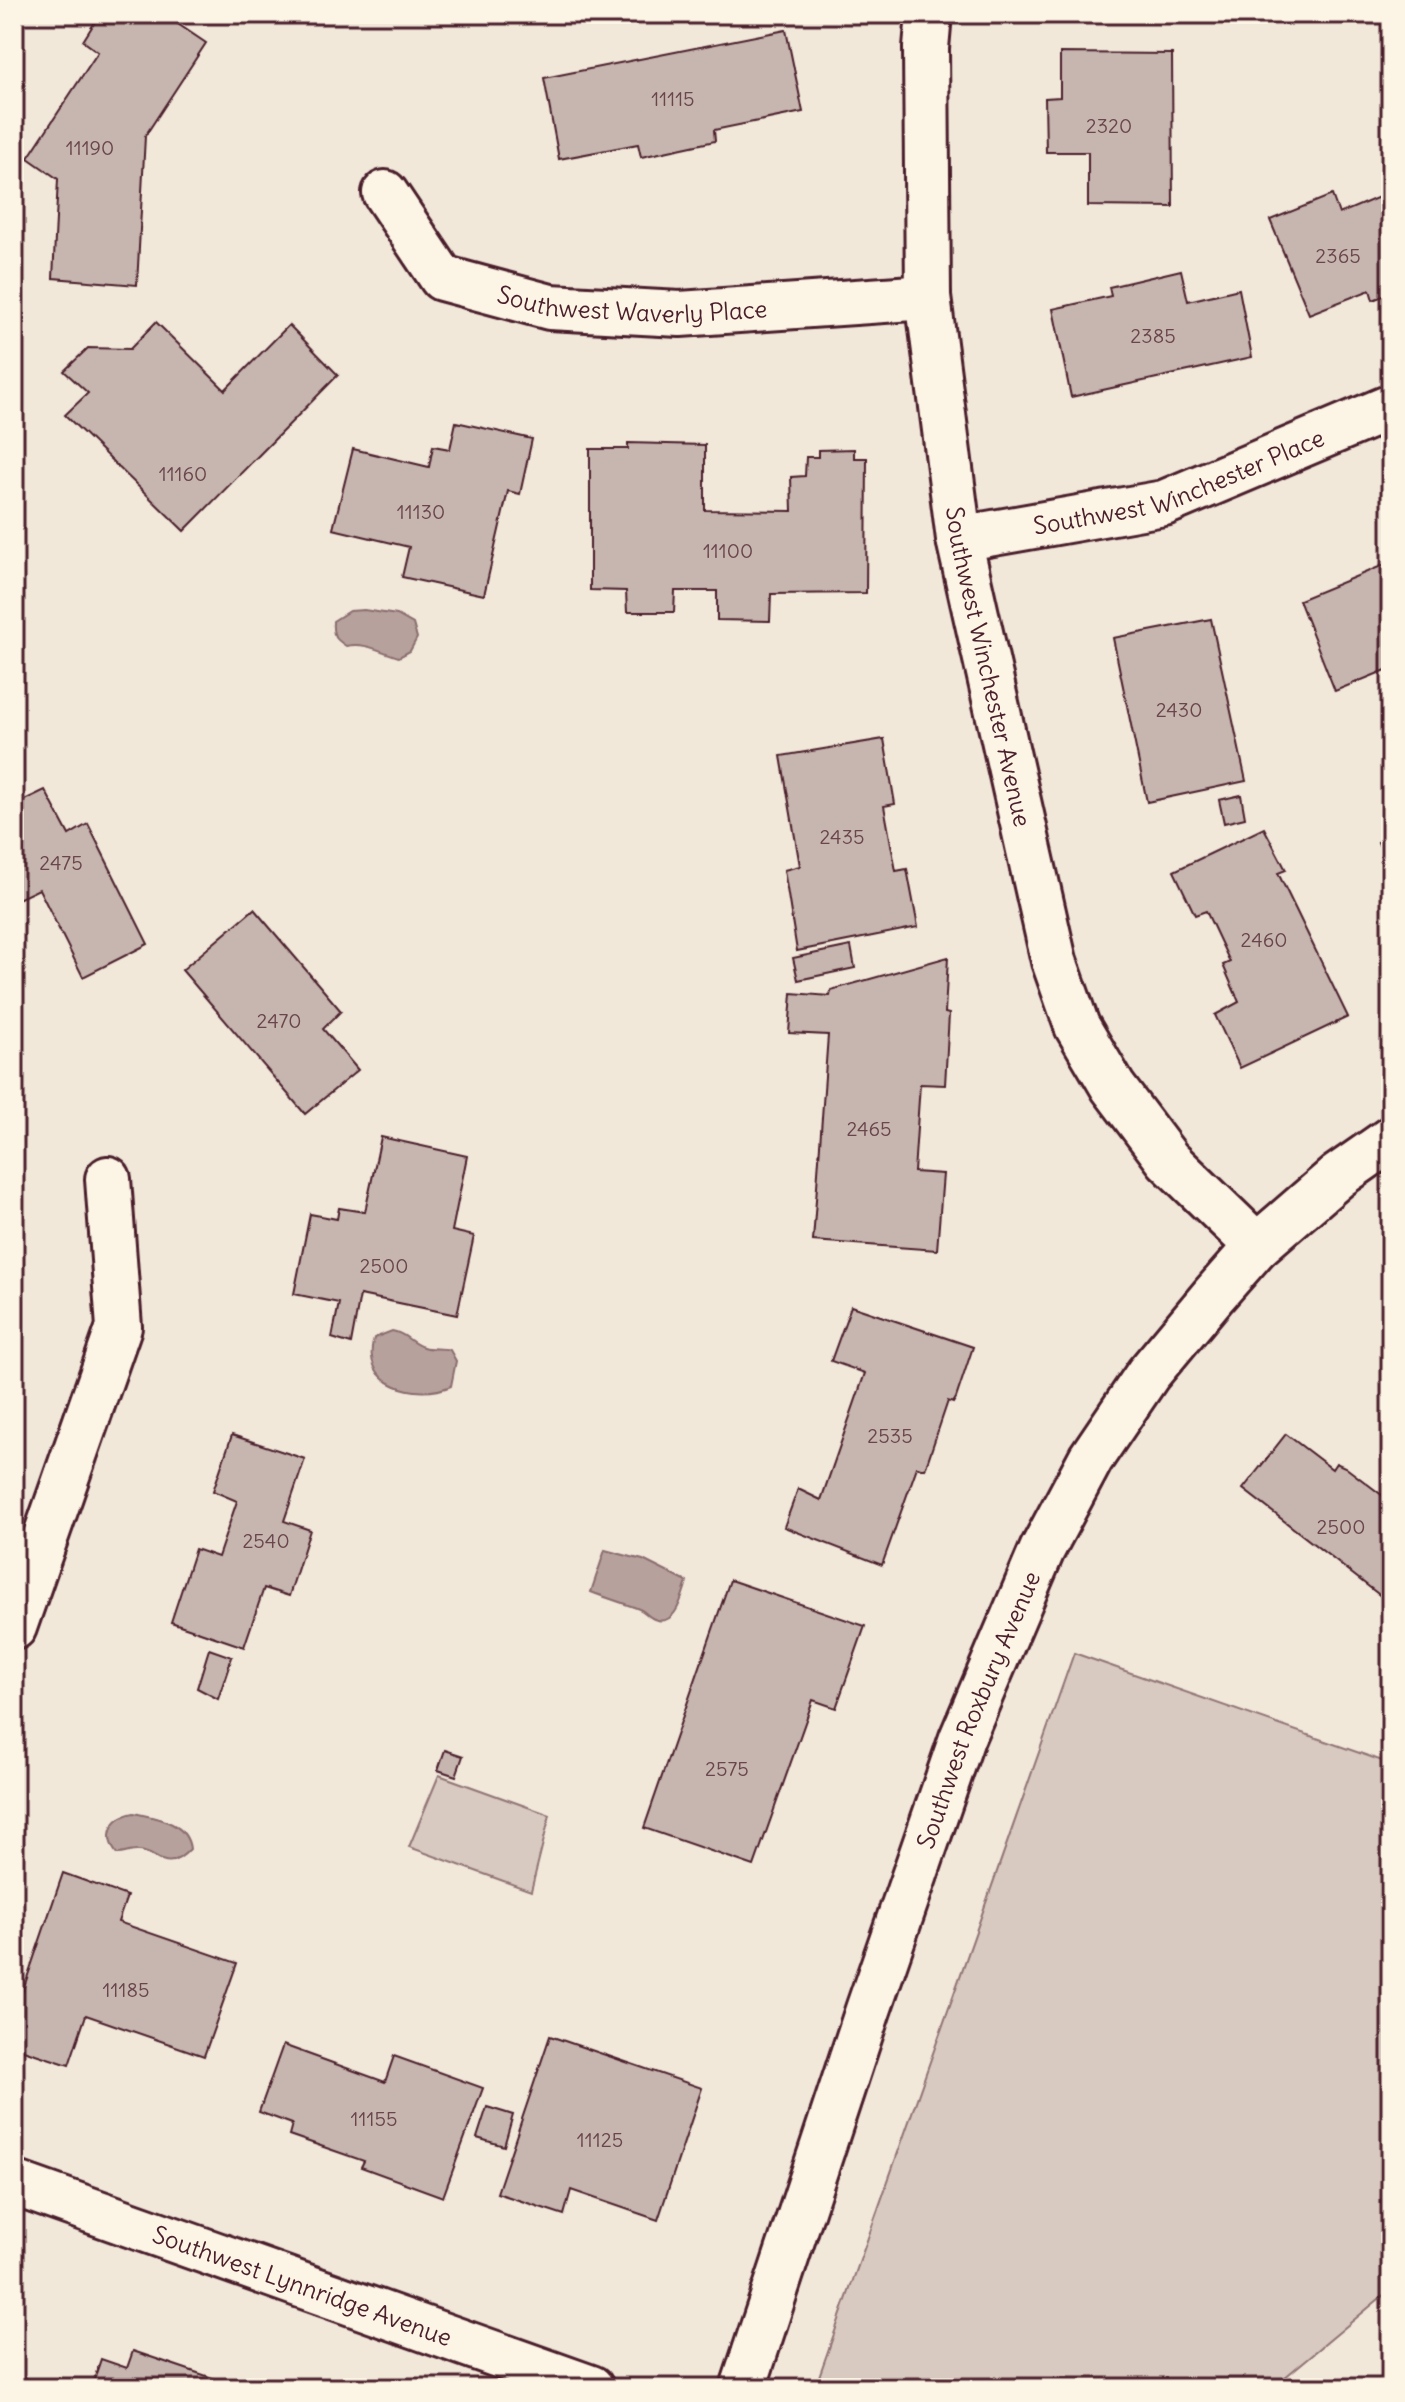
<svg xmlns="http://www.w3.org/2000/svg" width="1405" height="2402" font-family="Delius,sans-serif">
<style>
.green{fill:#d8cac0;stroke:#917476;stroke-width:2}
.water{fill:#b6a19c;stroke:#8b6d6f;stroke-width:2}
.building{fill:#c7b6af;stroke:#4a1f2b;stroke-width:2}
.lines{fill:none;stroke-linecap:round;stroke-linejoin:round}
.minor-casing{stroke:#4a1f2b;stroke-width:50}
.minor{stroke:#fcf5e5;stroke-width:44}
.labels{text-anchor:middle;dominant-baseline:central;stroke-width:7;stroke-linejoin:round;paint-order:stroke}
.number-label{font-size:20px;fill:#69454c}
.street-label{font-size:24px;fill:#4a1f2b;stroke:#fcf5e5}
</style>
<rect width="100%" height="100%" fill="#f1e8da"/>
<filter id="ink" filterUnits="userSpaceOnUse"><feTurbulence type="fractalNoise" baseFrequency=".0125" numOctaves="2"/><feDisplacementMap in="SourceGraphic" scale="16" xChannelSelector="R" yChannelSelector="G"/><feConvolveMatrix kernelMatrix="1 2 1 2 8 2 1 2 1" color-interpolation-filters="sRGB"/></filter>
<g filter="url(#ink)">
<g class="green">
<polygon points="1074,1653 1391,1764 1391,2289 1272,2388 815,2388"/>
<polygon points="439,1775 550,1815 531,1891 409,1847"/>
</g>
<g class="water">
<path d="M364 610 397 615 413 624 417 638 410 651 399 657C380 652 367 642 346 646 335 639 332 635 333 621L349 611Z"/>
<path d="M392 1331C406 1333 410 1343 423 1347 431 1350 440 1347 450 1350L456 1361 451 1386C417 1401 359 1385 374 1338Z"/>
<path d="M605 1550 643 1560 687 1582C682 1596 676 1628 654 1619 648 1617 645 1611 639 1609 623 1603 607 1598 591 1592Z"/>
<path d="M134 1813C157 1818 187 1822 190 1849 164 1877 156 1849 137 1851 130 1851 124 1854 117 1854 103 1836 111 1817 134 1813Z"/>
</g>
<g class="building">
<polygon points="100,14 163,14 206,43 145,136 137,285 53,278 58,179 28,158 98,52 83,41"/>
<polygon points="1099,14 1169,14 1168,23"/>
<polygon points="786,30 803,112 714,130 715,141 641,157 638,144 559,159 544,78"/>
<polygon points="1060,53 1172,54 1173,207 1088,206 1088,152 1046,152 1045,98 1060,97"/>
<polygon points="1391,192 1391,293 1373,300 1370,290 1309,314 1270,220 1332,195 1339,214"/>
<polygon points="1181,270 1188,301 1239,289 1252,357 1071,397 1053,309 1111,296 1109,287"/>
<polygon points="156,322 225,390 289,325 338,375 184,531 65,415 88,393 64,371 88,348 130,349"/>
<polygon points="456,422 532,439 520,494 508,491 484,595 402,577 409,547 333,529 353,449 429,467 433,446 450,449"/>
<polygon points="628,443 705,445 705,510 792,511 791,477 805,476 806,457 818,457 818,450 854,449 854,458 867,458 866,593 771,594 770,621 717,620 717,591 675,591 674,612 627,612 626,591 590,590 590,449 628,449"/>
<polygon points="1391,562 1391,668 1335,691 1299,600"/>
<polygon points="1211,619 1246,781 1147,802 1113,638"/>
<polygon points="884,739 895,804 884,806 896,871 907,869 918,927 797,951 784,870 800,866 781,756"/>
<polygon points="45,790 69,835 88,824 148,944 83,977 39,889 14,901 14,805"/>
<polygon points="1241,795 1245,818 1224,823 1219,800"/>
<polygon points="1264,828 1286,870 1278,873 1348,1017 1240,1068 1215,1015 1239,1002 1223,965 1230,962 1206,911 1195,915 1174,871"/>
<polygon points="1391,836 1391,872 1378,842"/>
<polygon points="254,909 341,1011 323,1029 358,1070 305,1114 182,970"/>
<polygon points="851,946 855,968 798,980 793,958"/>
<polygon points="948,957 945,1013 949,1014 945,1085 920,1084 914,1172 943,1174 937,1250 813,1241 828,1035 789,1033 792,993 830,996 831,990"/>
<polygon points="381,1137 467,1156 452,1231 474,1236 457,1315 360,1295 351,1344 332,1338 339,1303 294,1294 310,1214 337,1219 339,1208 365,1212"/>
<polygon points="851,1306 973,1347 956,1398 953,1403 948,1401 925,1469 917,1467 882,1565 784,1527 798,1489 821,1500 865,1373 831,1361"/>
<polygon points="1286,1434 1332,1469 1336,1463 1345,1467 1391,1502 1391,1604 1243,1489"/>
<polygon points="232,1435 305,1459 284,1521 310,1530 289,1596 264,1588 244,1647 171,1622 195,1549 218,1557 237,1501 213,1491"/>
<polygon points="730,1580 865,1626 836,1708 813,1700 754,1866 644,1828"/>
<polygon points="209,1649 232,1657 218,1699 197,1688"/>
<polygon points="445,1750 463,1756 456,1776 438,1770"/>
<polygon points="63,1873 127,1896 118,1922 237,1963 204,2056 86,2015 69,2065 14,2047 14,2016"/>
<polygon points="550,2036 702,2088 658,2220 571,2190 564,2215 497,2193"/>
<polygon points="283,2045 385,2082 394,2056 483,2088 443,2197 361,2167 364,2161 289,2135 292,2124 259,2112"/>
<polygon points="487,2107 513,2115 504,2146 477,2138"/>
<polygon points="133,2351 242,2388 91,2388 101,2359 127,2368"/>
</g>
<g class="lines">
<g class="minor-casing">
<g id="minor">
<path id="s1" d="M929 14 926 48 928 297 959 539 1054 961 1077 1026 1113 1087 1168 1160 1257 1246"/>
<path id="s2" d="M385 193 442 278 550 307 680 314 928 297"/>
<path id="s3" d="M959 539 1164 503 1391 407"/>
<polyline points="14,1627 119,1327 108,1179"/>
<path id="s4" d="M14 2183 591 2388"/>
<path id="s5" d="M743 2388 868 2010 962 1738 1042 1550 1091 1458 1148 1374 1213 1296 1257 1246 1338 1176 1391 1139"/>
</g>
</g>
<use href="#minor" class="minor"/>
</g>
</g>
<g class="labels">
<g class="number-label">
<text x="673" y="98">11115</text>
<text x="1109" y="125">2320</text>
<text x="90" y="147">11190</text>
<text x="1338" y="255">2365</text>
<text x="1153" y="335">2385</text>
<text x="183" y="473">11160</text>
<text x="421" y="511">11130</text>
<text x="728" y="550">11100</text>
<text x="1179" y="709">2430</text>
<text x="842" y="836">2435</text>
<text x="61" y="862">2475</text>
<text x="1264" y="939">2460</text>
<text x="279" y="1020">2470</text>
<text x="869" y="1128">2465</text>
<text x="384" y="1265">2500</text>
<text x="890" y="1435">2535</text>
<text x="1341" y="1526">2500</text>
<text x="266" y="1540">2540</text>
<text x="727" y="1768">2575</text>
<text x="126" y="1989">11185</text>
<text x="374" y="2118">11155</text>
<text x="600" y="2139">11125</text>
</g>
<g class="street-label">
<text stroke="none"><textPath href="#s2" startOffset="296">Southwest Waverly Place</textPath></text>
<text stroke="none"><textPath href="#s3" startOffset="228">Southwest Winchester Place</textPath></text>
<text stroke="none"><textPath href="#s1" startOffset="658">Southwest Winchester Avenue</textPath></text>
<text stroke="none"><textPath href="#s5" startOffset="718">Southwest Roxbury Avenue</textPath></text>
<text stroke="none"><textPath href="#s4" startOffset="306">Southwest Lynnridge Avenue</textPath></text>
</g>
</g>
<rect width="1405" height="2402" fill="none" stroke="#fcf5e5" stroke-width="48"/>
<rect x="24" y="24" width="1357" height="2354" fill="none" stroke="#4a1f2b" stroke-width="3" filter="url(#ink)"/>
</svg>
